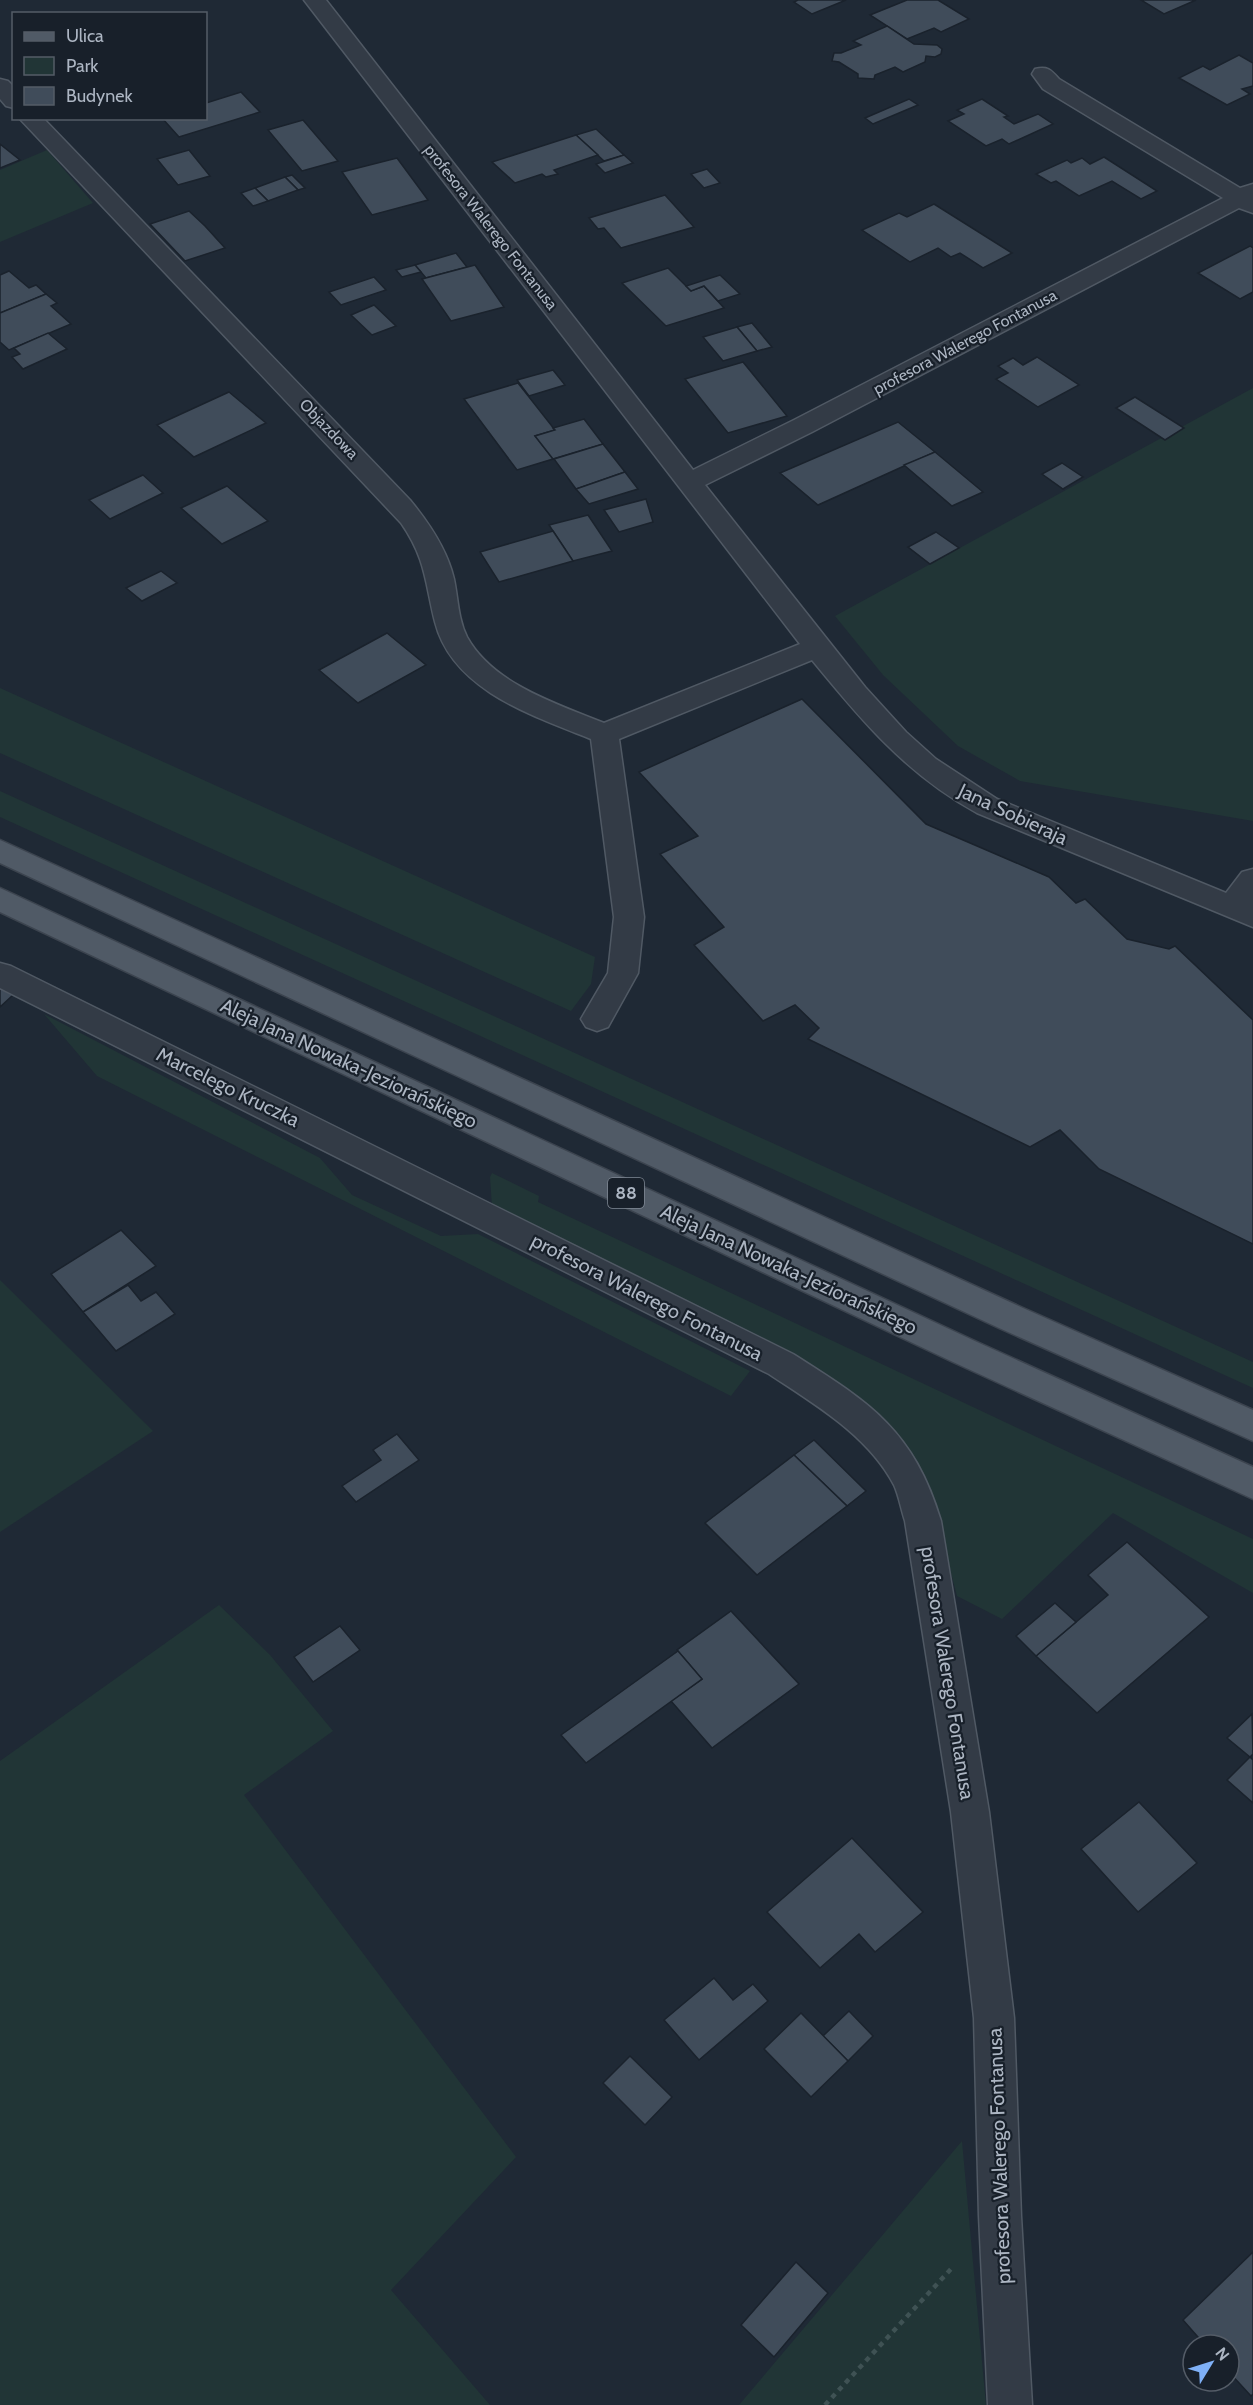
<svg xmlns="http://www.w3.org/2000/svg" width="1253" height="2405" font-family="Cabin,sans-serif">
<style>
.green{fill:#213536}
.building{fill:#404c5a;stroke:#1a222c;stroke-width:1.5}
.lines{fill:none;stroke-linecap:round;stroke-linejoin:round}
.minor-casing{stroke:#505964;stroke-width:3}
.primary-casing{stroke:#3c444f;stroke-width:3}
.path{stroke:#3f5254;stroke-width:4.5;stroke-dasharray:5 5;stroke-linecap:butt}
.minor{fill:#333b46;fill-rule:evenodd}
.primary{fill:#505a66;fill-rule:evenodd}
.labels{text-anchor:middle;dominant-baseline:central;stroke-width:4.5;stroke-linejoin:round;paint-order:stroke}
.far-street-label{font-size:16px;fill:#adb6c3;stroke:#18202a}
.shield{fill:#18202a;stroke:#808995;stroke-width:1.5}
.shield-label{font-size:18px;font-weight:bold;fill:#adb6c3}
.street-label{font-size:20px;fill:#adb6c3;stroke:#18202a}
</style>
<rect width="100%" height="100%" fill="#1f2935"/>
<g class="green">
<polygon points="47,150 93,203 0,242 0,170"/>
<polygon points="1253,388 1253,821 1020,781 958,746 883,675 835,616"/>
<polygon points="0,688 595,957 591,984 571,1011 0,753"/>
<polygon points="0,791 1253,1362 1253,1388 0,817"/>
<polygon points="44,1014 320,1158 352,1195 441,1236 478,1234 750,1371 731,1396 97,1076"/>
<polygon points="492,1173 539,1196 538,1202 1253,1539 1253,1593 1113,1513 1002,1619 957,1596 926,1477 893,1433 492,1207 490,1177"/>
<polygon points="0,1280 153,1431 0,1532"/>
<polygon points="219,1605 270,1655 333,1731 244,1795 516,2157 391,2290 490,2405 0,2405 0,1761"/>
<polygon points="962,2141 986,2405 739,2405"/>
</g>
<g class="building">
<polygon points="798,0 846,0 812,14 794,2"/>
<polygon points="907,0 938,0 969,19 941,32 934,28 907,39 870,15"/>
<polygon points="1141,0 1196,0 1164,14"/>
<polygon points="887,26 914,44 937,45 942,49 941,54 935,57 926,56 925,62 903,72 895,67 875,75 874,79 858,78 858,74 839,62 832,61 834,53 841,53 861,45 853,41"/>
<polygon points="1239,55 1253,63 1253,86 1242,89 1250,94 1227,105 1179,78 1203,66 1210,70"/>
<polygon points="241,92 260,112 179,137 162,118 206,118 206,103"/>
<polygon points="909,99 918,105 873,124 865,118"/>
<polygon points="982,99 1008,116 1004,117 1014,124 1038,114 1053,124 1009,144 1002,139 986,146 948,121 964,114 957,110"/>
<polygon points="303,120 338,161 302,171 268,130"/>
<polygon points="596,129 624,155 604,161 576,135"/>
<polygon points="576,135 598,155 554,170 558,174 546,177 542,174 515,183 492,162"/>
<polygon points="0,144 20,160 0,168"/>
<polygon points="189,150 210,176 178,185 157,159"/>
<polygon points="624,155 633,163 605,173 596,164"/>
<polygon points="1104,157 1157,191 1141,199 1112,181 1079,196 1056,181 1051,183 1036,174 1067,160 1071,163 1082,158 1090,164"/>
<polygon points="397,158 428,200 372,215 342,172"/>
<polygon points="707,169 720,183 704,188 691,174"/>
<polygon points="292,175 305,188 298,190 285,177"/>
<polygon points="285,177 298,190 268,201 255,188"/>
<polygon points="255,188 268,201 253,206 241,193"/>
<polygon points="665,195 694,227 621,248 604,228 598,229 589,218"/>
<polygon points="934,204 1012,253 983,268 960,253 951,257 938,248 910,262 862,230 899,213 907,217"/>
<polygon points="189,211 205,226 225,248 185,261 150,224"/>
<polygon points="1250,246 1253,248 1253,292 1240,299 1198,273"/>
<polygon points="456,253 467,267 426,278 415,265"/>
<polygon points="415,265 421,272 402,277 396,270"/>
<polygon points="475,265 504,307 451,321 422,279"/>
<polygon points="668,268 691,291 704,286 724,308 666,326 622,283"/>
<polygon points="9,271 29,288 36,285 46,294 0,313 0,275"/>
<polygon points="720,275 740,294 718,301 704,286 691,291 686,286"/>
<polygon points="374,277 386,290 341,305 329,292"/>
<polygon points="46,294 57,303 51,306 71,324 9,350 0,342 0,313"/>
<polygon points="374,305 396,326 372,335 351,315"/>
<polygon points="752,323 772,347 757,351 737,327"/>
<polygon points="737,327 757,351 723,361 703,337"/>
<polygon points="48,333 67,349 23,369 12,357 20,354 14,348"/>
<polygon points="1037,357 1079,385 1038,407 996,379 1008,373 998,366 1013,358 1023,365"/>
<polygon points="743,362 787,416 728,433 685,379"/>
<polygon points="553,370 565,385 529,396 517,380"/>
<polygon points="518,383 555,430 535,436 553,459 517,470 464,399"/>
<polygon points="229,392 266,423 194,457 157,425"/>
<polygon points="1135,397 1184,428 1165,440 1116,408"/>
<polygon points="584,419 603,444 553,459 535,436 555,430 553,428"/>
<polygon points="898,422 935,452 818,505 780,473"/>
<polygon points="603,444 625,472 576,489 554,459"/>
<polygon points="935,452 983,492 952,506 904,465"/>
<polygon points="1062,463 1083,477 1063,489 1042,474"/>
<polygon points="625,472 638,489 589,504 576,489"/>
<polygon points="143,475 163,493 110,519 89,500"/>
<polygon points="227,486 268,521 222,544 181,508"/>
<polygon points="646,499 653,522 619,532 604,510"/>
<polygon points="588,515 612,551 573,561 549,525"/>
<polygon points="553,531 573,561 499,582 480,552"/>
<polygon points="936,532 959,548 930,564 908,547"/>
<polygon points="161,571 177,583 142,601 126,588"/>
<polygon points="387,633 426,665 358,703 319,670"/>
<polygon points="802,699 926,824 1049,877 1076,903 1085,899 1127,939 1169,949 1175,946 1253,1020 1253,1244 1099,1169 1060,1130 1030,1147 808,1039 819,1028 795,1005 763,1021 694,945 724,927 660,854 698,836 639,772"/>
<polygon points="0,988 13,995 0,1007"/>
<polygon points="121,1230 156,1266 83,1312 51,1274"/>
<polygon points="128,1285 141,1301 156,1292 175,1314 116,1351 83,1312"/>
<polygon points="397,1434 419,1460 356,1502 342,1486 381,1460 373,1450"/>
<polygon points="814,1440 866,1491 847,1506 794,1455"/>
<polygon points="794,1455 847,1506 757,1575 705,1523"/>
<polygon points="1127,1542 1209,1617 1097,1713 1036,1656 1108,1595 1088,1575"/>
<polygon points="1055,1603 1076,1622 1036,1656 1016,1636"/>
<polygon points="731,1611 799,1684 712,1748 671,1701 702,1679 677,1650"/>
<polygon points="340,1626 360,1650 313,1682 294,1657"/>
<polygon points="678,1651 702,1679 586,1763 561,1735"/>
<polygon points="1252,1714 1253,1754 1250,1757 1227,1738"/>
<polygon points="1250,1757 1253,1760 1253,1803 1227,1780"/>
<polygon points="1139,1802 1197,1863 1138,1912 1081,1849"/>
<polygon points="852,1838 923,1912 875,1952 859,1934 820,1968 767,1912"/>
<polygon points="714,1978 733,2000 753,1984 768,2001 699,2060 664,2020"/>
<polygon points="849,2011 873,2036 848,2061 823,2036"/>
<polygon points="801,2013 848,2061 811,2097 764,2049"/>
<polygon points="630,2056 672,2097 645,2125 603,2083"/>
<polygon points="1253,2252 1253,2394 1251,2396 1229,2372 1229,2345 1205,2345 1183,2320"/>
<polygon points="796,2262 828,2293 774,2357 741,2325"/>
</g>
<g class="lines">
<g class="minor-casing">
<g id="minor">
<path d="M304 0H326L693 470 794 420 1223 198 1043 89 1032 74 1035 69C1048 66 1051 70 1059 79L1240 188 1253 184V213L1239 208 812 432 705 485 865 687 906 732 936 759 997 799 1226 893 1242 872 1253 869V927L977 813C906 774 862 721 812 660L619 739 644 917 638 973 608 1027 597 1031 586 1027 581 1019 608 973 614 917 591 739C533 716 452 690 435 622 425 582 426 559 401 523L19 118H43L410 500C429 523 447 549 454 579 458 598 458 619 467 637 493 684 557 704 604 723L800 644Z"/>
<polygon points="0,79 8,81 14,87 14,108 6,106 0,99"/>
<path d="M0 963 11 966 793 1354C870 1403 913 1429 941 1521L989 1812 1014 2018 1021 2216 1032 2405H988L979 2216 974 2018 951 1812 905 1521C901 1509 899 1496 894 1485 868 1435 814 1404 769 1374L0 988Z"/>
</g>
</g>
<g class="primary-casing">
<g id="primary">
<polygon points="0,840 1023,1308 1253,1410 1253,1441 999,1328 0,863"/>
<polygon points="0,888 977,1342 1253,1467 1253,1499 953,1362 0,912"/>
</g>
</g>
<polyline class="path" points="825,2405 951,2269"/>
<use href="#minor" class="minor"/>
<use href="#primary" class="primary"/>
</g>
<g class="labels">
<g class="far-street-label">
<text transform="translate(491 227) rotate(52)">profesora Walerego Fontanusa</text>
<text transform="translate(965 342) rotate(-28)">profesora Walerego Fontanusa</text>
<text transform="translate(329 429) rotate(46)">Objazdowa</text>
</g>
<rect class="shield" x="608" y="1178" width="36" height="30" rx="4.5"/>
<g class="shield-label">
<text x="626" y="1193">88</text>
</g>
<g class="street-label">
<text transform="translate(1013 814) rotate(25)">Jana Sobieraja</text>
<text transform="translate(349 1063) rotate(25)">Aleja Jana Nowaka-Jeziorańskiego</text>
<text transform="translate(228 1087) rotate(26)">Marcelego Kruczka</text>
<text transform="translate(789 1269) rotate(25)">Aleja Jana Nowaka-Jeziorańskiego</text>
<text transform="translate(647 1297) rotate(27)">profesora Walerego Fontanusa</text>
<text transform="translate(948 1673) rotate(81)">profesora Walerego Fontanusa</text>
<text transform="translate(999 2156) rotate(-92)">profesora Walerego Fontanusa</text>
</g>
</g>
<rect x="12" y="12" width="195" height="108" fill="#18202a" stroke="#545c67" stroke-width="1.5"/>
<rect x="24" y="32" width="30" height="9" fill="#505a66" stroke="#545c67" stroke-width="1.5"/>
<text x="66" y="42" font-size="18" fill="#adb6c3">Ulica</text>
<rect x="24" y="57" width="30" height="18" fill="#213536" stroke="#545c67" stroke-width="1.5"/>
<text x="66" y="72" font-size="18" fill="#adb6c3">Park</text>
<rect x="24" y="87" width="30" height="18" fill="#404c5a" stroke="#545c67" stroke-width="1.5"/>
<text x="66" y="102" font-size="18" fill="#adb6c3">Budynek</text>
<g transform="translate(1211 2363) rotate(52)"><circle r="28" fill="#18202a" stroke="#545c67" stroke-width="1.5"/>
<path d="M0-4.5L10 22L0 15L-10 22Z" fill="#7fb0f6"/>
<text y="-9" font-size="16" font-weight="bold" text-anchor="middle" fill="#adb6c3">N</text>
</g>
</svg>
